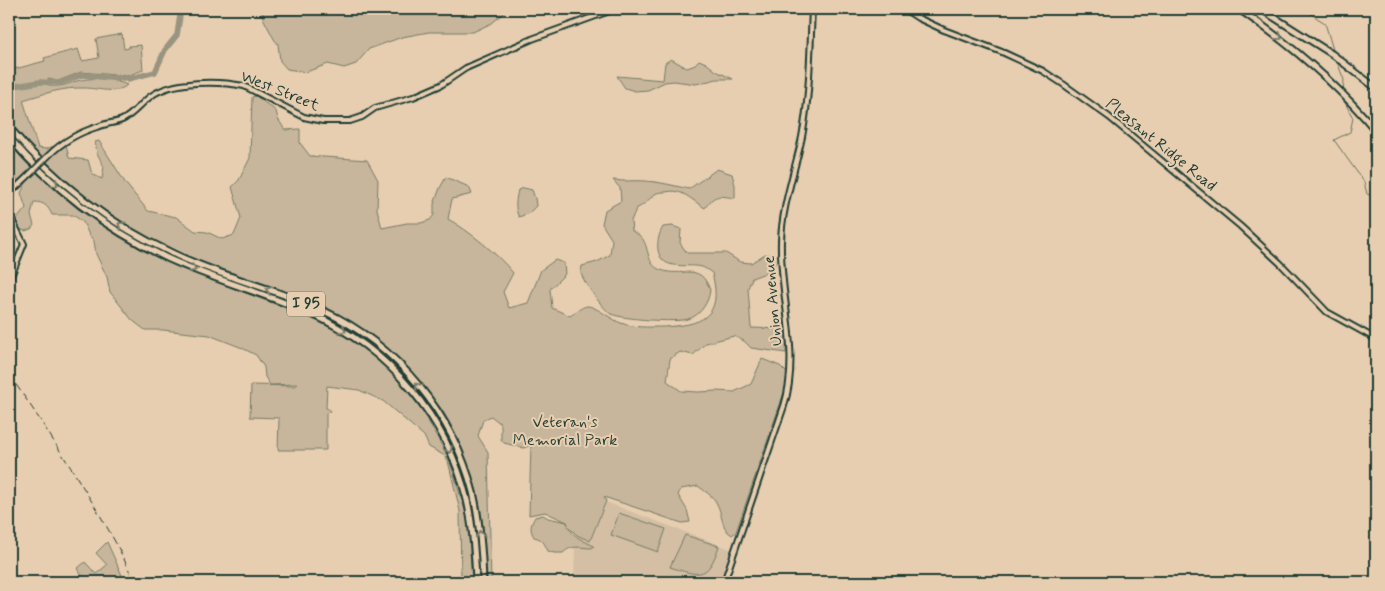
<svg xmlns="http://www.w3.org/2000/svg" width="1385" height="591" font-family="Mynerve,sans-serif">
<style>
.built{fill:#d4bfa4}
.green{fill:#c7b69b;stroke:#737a68}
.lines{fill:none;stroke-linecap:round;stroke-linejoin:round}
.stream{stroke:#687161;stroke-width:1}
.river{stroke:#99947f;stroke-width:5.5}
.secondary-casing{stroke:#1f3d34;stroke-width:8}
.highway-casing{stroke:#1f3d34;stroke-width:9}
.secondary{stroke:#e8ceb0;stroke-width:4}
.highway{stroke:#e8ceb0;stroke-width:5}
.rail{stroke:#1f3d34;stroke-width:1;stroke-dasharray:8 4;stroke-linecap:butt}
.secondary-bridge-casing{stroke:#1f3d34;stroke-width:8;stroke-linecap:butt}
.secondary-bridge{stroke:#e8ceb0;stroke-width:4}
.oneway{stroke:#797e6c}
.labels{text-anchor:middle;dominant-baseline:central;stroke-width:4;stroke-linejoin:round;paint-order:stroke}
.shield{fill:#e8ceb0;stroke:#5b6859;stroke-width:1}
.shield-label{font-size:15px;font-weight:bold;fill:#1f3d34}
.street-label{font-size:16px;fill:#1f3d34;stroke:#e8ceb0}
.park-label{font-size:16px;fill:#274339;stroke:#e8ceb0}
</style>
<rect width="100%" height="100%" fill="#e8ceb0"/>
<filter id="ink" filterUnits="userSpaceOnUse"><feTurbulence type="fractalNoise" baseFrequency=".02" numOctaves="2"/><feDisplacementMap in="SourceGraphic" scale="10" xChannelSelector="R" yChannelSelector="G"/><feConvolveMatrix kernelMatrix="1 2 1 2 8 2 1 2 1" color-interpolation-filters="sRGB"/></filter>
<g filter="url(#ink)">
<polygon class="built" points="606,502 733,550 722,582 574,582 575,541 579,536 591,540"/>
<g class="green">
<polygon points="262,9 509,9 492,23 473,32 429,32 402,37 369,49 356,64 344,68 328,64 306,72 287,69 280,61 278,44 274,39 263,18"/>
<path d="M122 34 124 49 129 48V46L141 45 143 70 127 76 81 72 58 81 48 79 50 86C65 87 67 83 81 80 95 77 114 79 127 85 116 95 98 88 85 88 64 87 43 94 23 100L38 148 46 149 54 146 42 158 9 123V60H10L15 69 45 61 44 58 78 49 82 61 99 58 96 39Z"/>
<polygon points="671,59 687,68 693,66 699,60 706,63 716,71 733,79 717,79 696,84 674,81 665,82 648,90 635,91 625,88 617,76 663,80 665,63"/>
<path d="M256 96 276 111 278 119 285 130 300 129V143L310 156 367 160 378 180 377 209 382 228 407 223H421L430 220 434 215V204L440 188 446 177 469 187 472 194 452 199 448 219C468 230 499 255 513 273L503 292 509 308 528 303 541 270 555 260 564 263 565 274 550 289 552 308 570 316C575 313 581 307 587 306 594 305 612 320 621 323 634 328 648 327 663 327 701 325 724 318 712 273 709 271 705 268 702 267 686 263 662 272 658 250 657 241 659 234 663 227L672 226 681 229 680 243 687 253H726L740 262 751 263 765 254 774 256 775 264 768 272 752 278 748 288 751 328 782 329 787 333 786 353 751 348 744 341 734 336 706 343 693 355 680 352 670 359 667 381 681 391 698 392 716 391 734 392 751 384 762 359 780 366 787 373 786 387 736 532 732 535C720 528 723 513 716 502 713 496 703 490 698 486L681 489 678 495 687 510 690 522 682 523 604 497 606 501 590 541 577 535 568 526C573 537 584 541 594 546L592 548C581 548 572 544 563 553H554L548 551C544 543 543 539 534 537 529 529 531 524 535 517L543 515 548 518 567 522 568 525 567 522 545 512 529 515 531 445 524 448 504 443 501 439V424L491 416 483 420 478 436 488 452 491 582H487C485 547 484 512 473 478 466 457 455 431 444 413 442 409 438 405 435 401 405 360 367 327 321 305 310 299 297 296 285 292 257 282 229 271 200 261 143 239 89 204 46 161L56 149 66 144 69 158 88 160 92 174 102 179 104 167 97 153 95 142 99 141 126 184 148 211 176 217 195 231 207 232 222 239 234 235 241 218 232 187 239 180 250 158 252 97Z"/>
<polygon points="9,144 32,169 19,182 9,169 9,152 11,152"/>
<path d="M717 169 732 174 735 185V198C719 196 715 193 705 208 691 200 682 188 666 192 662 192 658 192 655 194 648 200 644 205 636 209L631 221 632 231C635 233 640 235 642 238 650 249 646 265 661 270 682 278 700 261 710 290 709 302 700 316 688 319 675 323 622 319 611 314 604 310 583 282 581 273 581 271 582 268 582 266L597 262 610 255 612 240 602 224 605 210 621 201 620 188 613 180C625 182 634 180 646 181 661 182 675 186 689 189Z"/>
<path d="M36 171 78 209 138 247 180 268 304 315 337 331 373 356 398 378 421 408 449 459 468 520 472 582H461L460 511 448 461 445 456 429 447 424 436 383 401 359 390 327 386 326 408 330 410 329 412 326 413V450H278L279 418 250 417 251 385 295 386 298 384 270 385 265 377 264 367 256 355 240 347 209 335 163 330H145L132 320 110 292 107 277 96 254 94 241 89 235 83 222 73 215H52C48 206 44 202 34 202L31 215 34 225 31 229 25 231 20 229 16 220 26 208 21 193 27 181Z"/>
<path d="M524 188 532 190 535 198 536 206 529 213 519 217C514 209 516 199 518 190Z"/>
<polygon points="619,513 666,529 658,552 611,535"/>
<path d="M685 535 719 546C708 579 700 577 670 567Z"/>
<polygon points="107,542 125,582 87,582 77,569 85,562 96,574 107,565 96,553"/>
</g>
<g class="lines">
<g class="stream">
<polyline points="1303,9 1325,23 1334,53"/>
<polyline points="1336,59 1344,80 1343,91"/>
<polyline points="1342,97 1353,118 1350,132 1334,140 1364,182 1367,194 1376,197"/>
</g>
<polyline class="river" points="9,87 40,82 60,83 82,75 128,79 155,72 165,50 177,35 181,9"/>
<g class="secondary-casing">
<g id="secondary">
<polyline points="904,9 918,18 944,30 1002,52 1043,71 1063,84 1109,117 1240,226 1280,263 1327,312 1376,339"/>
<path d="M48 156C63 141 79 132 100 126 107 123 115 123 122 120 133 115 141 103 151 96 173 80 219 81 244 86L304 117 323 121H350L362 117 375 108 413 97 441 85 466 68 532 39 615 9"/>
<polyline points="9,194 27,177"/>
<polyline points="9,208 11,218 24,244 9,281"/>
<path d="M724 582 784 406C801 352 779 296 781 241 782 206 795 171 802 137 810 95 810 51 812 9"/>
</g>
</g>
<g class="highway-casing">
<g id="highway">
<path d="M1239 9C1290 44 1337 83 1376 131"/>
<polyline points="1261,9 1332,54 1376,88"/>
<path d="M9 127C53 180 109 224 172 253 221 277 274 288 324 311 397 345 453 414 473 492 480 522 482 552 483 582"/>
<path d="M9 137C52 188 107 229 167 258 214 280 265 293 312 314 389 349 447 417 467 500 473 526 475 555 476 582"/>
</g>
</g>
<use href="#secondary" class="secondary"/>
<use href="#highway" class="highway"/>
<path class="rail" d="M9 375C32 406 52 439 73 471 95 507 118 542 134 582"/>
<g class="secondary-bridge-casing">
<polyline id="secondary-bridge" points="27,177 48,156"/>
</g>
<use href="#secondary-bridge" class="secondary-bridge"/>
</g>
<defs><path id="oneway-chevron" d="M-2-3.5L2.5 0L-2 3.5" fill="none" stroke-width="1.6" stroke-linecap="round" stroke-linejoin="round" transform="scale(1.25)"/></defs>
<g class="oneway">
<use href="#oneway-chevron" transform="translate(1279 37) rotate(36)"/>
<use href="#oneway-chevron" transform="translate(55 184) rotate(42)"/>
<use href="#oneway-chevron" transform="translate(121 225) rotate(-148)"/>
<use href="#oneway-chevron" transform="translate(193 269) rotate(22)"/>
<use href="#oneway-chevron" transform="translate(269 290) rotate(-161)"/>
<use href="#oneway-chevron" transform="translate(343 330) rotate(31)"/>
<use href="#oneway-chevron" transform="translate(418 386) rotate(-130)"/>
<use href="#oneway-chevron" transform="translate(449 450) rotate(65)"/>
<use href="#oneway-chevron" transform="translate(480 534) rotate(-96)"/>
</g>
</g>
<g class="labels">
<rect class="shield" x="287" y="291.5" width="38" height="25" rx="4"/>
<g class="shield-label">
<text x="306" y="304">I 95</text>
</g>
<g class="street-label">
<text transform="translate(280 91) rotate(22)">West Street</text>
<text transform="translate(1161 145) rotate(39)">Pleasant Ridge Road</text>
<text transform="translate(773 301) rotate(-95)">Union Avenue</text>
</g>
<g class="park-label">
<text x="565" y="422">Veteran's<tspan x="565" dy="18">Memorial Park</tspan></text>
</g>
</g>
<rect width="1385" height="591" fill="none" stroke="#e8ceb0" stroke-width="30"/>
<rect x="15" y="15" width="1355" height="561" fill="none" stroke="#1f3d34" stroke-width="2" filter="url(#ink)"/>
</svg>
